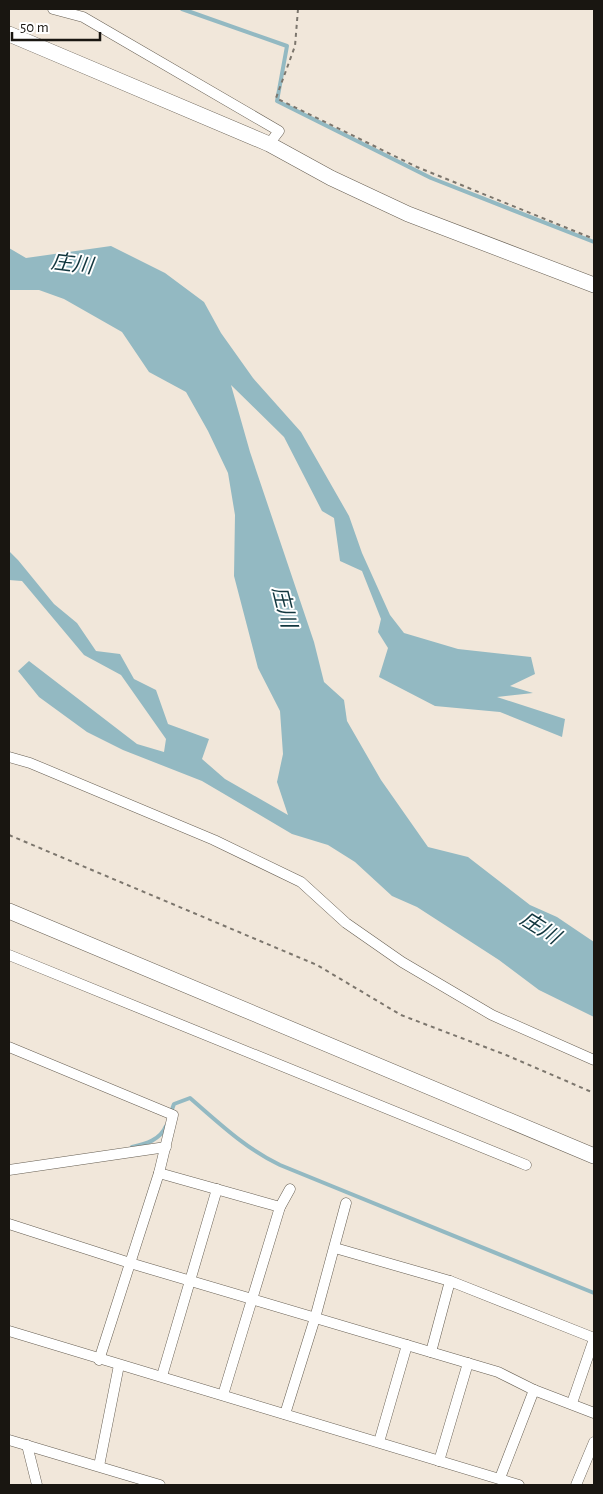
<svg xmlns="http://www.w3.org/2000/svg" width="603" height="1494" font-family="'Alegreya Sans','Noto Sans JP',sans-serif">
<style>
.water{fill:#93b9c2}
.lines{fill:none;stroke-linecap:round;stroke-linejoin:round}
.stream{stroke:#93b9c2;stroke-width:4}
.street-casing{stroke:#675f53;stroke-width:11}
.secondary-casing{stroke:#675f53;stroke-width:16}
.path{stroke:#7c766d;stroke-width:2;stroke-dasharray:4 4;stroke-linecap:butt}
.street{stroke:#fff;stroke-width:10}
.secondary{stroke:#fff;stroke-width:15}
.labels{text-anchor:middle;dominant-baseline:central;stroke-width:4;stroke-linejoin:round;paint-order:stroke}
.water-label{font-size:21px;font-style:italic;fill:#11363e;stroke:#fff}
</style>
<rect width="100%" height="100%" fill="#f1e7da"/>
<polygon class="water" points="111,246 165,273 204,302 221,333 253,378 301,432 349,516 362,553 390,615 404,633 458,649 531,657 535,674 510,686 533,693 497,697 565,719 562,737 500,712 435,706 379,677 388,648 378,632 381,619 362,571 340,561 334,518 322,511 284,437 231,385 250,452 314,642 324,682 344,700 347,721 381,780 428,847 468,857 530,905 557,917 594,942 594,1017 539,990 499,960 417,907 392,896 355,862 328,845 292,834 202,781 123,750 87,732 39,697 18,671 29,661 137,744 164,752 166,739 121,675 84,655 22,581 9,580 9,551 18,560 54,604 77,623 96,651 120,654 134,679 156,690 168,724 209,739 202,759 225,779 288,815 277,782 283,754 280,711 258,668 234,576 235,515 228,473 208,431 186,392 149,372 122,332 64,299 39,290 9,290 9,248 26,258"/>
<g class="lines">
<g class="stream">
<polyline points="182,9 287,46 277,101 431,178 594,242"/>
<path d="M171 1112 174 1104 190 1098C219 1123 246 1149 280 1165L594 1293"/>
<path d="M132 1147C146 1144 160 1140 166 1126"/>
</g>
<g class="street-casing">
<g id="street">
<polyline points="53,9 83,17 279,131 269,144"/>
<polyline points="9,757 30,763 214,840 301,882 346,923 402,962 492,1015 594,1060"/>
<polyline points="9,955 526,1165"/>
<polyline points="9,1047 173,1115 159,1173"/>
<polyline points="9,1170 166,1147"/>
<polyline points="9,1224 130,1263 498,1372 534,1390 594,1413"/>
<polyline points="335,1248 450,1281 594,1338"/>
<polyline points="9,1331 519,1485"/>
<polyline points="431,1352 450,1281"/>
<polyline points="99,1360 159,1173 280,1207"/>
<polyline points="162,1376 217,1189"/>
<polyline points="223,1395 280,1207 290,1189"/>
<polyline points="572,1403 594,1339"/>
<polyline points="285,1414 315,1318 346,1203"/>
<polyline points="9,1440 160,1485"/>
<polyline points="379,1442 407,1345"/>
<polyline points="27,1445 37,1485"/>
<polyline points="439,1461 468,1363"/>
<polyline points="99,1466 119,1365"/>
<polyline points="500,1478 534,1390"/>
<polyline points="576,1485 594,1442"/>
</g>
</g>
<g class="secondary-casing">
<g id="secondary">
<polyline points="9,34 269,144 331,178 408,214 594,285"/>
<polyline points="9,911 594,1156"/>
</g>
</g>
<g class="path">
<polyline points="298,9 295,46 276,98 417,167 594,239"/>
<polyline points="9,835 317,965 401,1015 506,1055 594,1093"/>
</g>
<use href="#street" class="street"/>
<use href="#secondary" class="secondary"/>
</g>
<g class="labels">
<g class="water-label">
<text transform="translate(72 264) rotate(7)">庄川</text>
<text transform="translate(284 607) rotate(76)">庄川</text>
<text transform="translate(540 928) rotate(32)">庄川</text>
</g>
</g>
<rect width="603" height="1494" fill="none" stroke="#191611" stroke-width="20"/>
<path d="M12 32v8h88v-8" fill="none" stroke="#191611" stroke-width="2.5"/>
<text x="20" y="32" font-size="15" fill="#191611" stroke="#ffffff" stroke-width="4" paint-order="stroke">50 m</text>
</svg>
